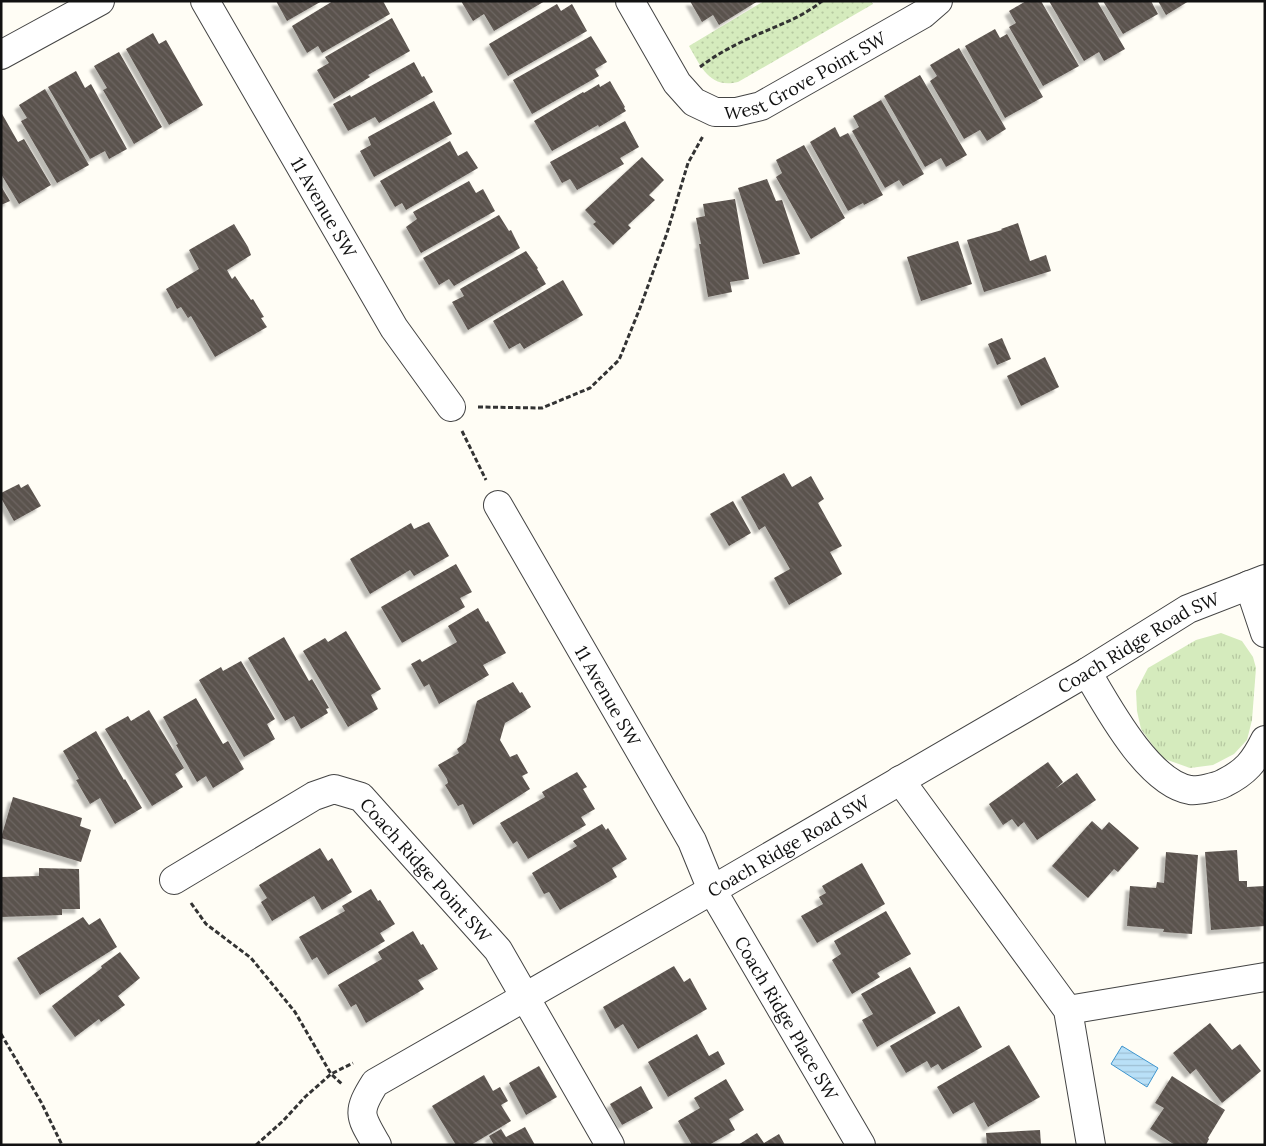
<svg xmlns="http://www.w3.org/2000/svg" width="1266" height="1146" font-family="Lora,serif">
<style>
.grass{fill:url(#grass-tufts)}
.park{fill:url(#park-dots)}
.water{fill:url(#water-rules);stroke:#3f96cf}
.building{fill:url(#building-back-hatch);filter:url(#shadow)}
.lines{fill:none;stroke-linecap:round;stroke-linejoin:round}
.minor-casing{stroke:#444;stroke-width:30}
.path{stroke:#333;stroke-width:3;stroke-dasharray:5 2.5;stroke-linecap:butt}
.minor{stroke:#fff;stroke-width:28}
.labels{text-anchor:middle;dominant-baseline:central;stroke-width:5;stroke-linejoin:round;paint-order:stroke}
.street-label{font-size:18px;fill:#111;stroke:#fff}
</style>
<defs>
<pattern id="grass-tufts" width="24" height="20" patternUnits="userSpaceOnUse" patternTransform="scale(1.25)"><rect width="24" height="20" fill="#d5ebbd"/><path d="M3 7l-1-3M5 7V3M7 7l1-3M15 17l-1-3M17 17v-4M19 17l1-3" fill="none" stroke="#b6c8a1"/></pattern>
<pattern id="park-dots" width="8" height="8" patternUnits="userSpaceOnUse" patternTransform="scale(1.25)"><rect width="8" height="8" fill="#d5ebbd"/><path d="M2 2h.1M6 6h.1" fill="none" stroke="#b6c8a1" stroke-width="1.8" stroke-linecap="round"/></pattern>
<pattern id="water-rules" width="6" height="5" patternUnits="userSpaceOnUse" patternTransform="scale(1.25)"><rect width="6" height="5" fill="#b9e0f7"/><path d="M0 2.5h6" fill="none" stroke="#9ebfd3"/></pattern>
<pattern id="building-back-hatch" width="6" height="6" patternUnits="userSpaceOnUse" patternTransform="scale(1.25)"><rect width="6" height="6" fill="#5a524d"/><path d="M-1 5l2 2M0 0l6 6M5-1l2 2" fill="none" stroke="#6d6662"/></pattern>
<filter id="shadow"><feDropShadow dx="-4.5" dy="4.5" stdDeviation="1" flood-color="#0004"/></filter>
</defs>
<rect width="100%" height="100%" fill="#fffdf5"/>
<polygon class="grass" points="1221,633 1242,641 1253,657 1256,668 1252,720 1247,740 1234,754 1213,765 1190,768 1162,758 1141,729 1137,711 1136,691 1148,668 1196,640"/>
<path class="park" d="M764 1H871L873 4 738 82C710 89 701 67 689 46Z"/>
<polygon class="water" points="1122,1046 1158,1068 1147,1087 1111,1064"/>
<g class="building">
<polygon points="276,1 322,1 287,21"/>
<polygon points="333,1 383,1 390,14 322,53 318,46 307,53 292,26"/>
<polygon points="461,1 545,1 494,31 484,14 473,21"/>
<polygon points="690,1 758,1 719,25 713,15 702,22"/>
<polygon points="1026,1 1041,1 1079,66 1043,86 1009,27 1016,23 1009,11"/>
<polygon points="1049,1 1097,1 1125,49 1104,61 1099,52 1084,61"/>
<polygon points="1103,1 1151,1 1158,14 1123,34"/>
<polygon points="1158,1 1189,1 1166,15"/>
<polygon points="557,4 561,11 572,4 587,31 508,76 489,44"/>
<polygon points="392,18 410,51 368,75 370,77 334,99 317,70 329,63 325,57"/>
<polygon points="995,29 1000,38 1007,34 1043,97 1005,118 965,46"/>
<polygon points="153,33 159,44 166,40 203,105 169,125 126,49"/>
<polygon points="591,36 607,62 595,69 599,76 532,114 513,80"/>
<polygon points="959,48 1006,129 987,141 980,130 964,139 930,81 937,76 930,65"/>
<polygon points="119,52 162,127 134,144 103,90 107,88 94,66"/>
<polygon points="414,62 422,77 424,76 433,92 379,123 375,117 348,131 333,104 350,95 351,97"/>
<polygon points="76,71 85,88 91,84 127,149 109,159 105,151 90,159 48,87"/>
<polygon points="920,75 967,155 946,167 941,158 925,167 884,96"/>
<polygon points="610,81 625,107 624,108 626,111 599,127 598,125 552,151 534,121 583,92 584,93 599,84 600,87"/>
<polygon points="45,89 89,165 57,183 21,121 27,118 19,105"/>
<polygon points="881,100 924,174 903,186 899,180 885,188 852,131 859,127 853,116"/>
<polygon points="434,101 452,134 374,177 360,151 371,145 368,137"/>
<polygon points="1,112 18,142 24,139 51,185 19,204 1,174"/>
<polygon points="625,121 639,147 620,158 624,164 577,190 570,179 562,183 550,162"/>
<polygon points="835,127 840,137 848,133 883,195 864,205 863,203 848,211 810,142"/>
<polygon points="450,141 458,156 467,151 478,168 406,210 402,203 395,207 380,181"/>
<polygon points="804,145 845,218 811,239 776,177 782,173 776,160"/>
<polygon points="642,157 664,180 649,195 655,200 628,225 631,228 613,245 593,224 596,222 585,210"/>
<polygon points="767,179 776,201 782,200 800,254 763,264 738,188"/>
<polygon points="469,181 476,193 483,189 495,211 421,253 406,227 417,219 413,212"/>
<polygon points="1,186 10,201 1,205"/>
<polygon points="735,199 749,279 730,282 732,292 708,297 699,244 701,244 696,218 705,216 703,204"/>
<polygon points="499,215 509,231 511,230 520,248 454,286 449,279 439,285 423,258"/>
<polygon points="1018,223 1030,261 1046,255 1051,271 984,292 967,240 1002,230 1001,229"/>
<polygon points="234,224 248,247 251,255 227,270 232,279 235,276 251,300 253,299 264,317 261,318 267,327 215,357 191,316 188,318 181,307 177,309 166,289 199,269 189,250"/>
<polygon points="958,241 972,284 921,301 907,257"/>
<polygon points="526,251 538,268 537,269 546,284 468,330 452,302 464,296 460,289"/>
<polygon points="563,280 583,315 524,349 520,343 509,349 493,321"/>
<polygon points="1002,338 1011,359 997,365 988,344"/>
<polygon points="1045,357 1059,387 1021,406 1007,376"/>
<polygon points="784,473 792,487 811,476 824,499 818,503 842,546 830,552 842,574 789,605 774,578 790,569 765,526 759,530 741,497"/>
<polygon points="19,484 21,488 28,484 41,506 14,521 1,498 1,493"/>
<polygon points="733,501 751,533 729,546 710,514"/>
<polygon points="429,522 449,556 414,576 410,570 370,594 350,559 411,523 414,529"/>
<polygon points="456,564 472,592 460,598 465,607 402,643 381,607"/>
<polygon points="478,608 486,622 488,621 506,653 483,665 489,675 439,704 429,684 424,687 411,664 420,659 422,662 457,642 448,626"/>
<polygon points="346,631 381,689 371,695 378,709 348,727 303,651 325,638 328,642"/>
<polygon points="284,637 309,681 312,679 329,708 326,709 328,713 301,729 294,716 285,721 248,658"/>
<polygon points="241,661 275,719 267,724 275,739 244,757 199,680 221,667 223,671"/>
<polygon points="513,682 520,693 522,692 531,707 505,723 500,740 510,757 517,754 528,773 522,776 530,789 473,825 463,804 458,806 445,785 448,783 447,779 438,765 459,753 457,749 466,742 477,701"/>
<polygon points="196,698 223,744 228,741 244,769 213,788 206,776 197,782 176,745 178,744 163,717"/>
<polygon points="149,710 184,768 175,774 183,787 152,806 105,729 128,716 131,721"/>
<polygon points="96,731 124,780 125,779 142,808 115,824 100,798 90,804 76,780 79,779 63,751"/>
<polygon points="1048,762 1063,782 1055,789 1077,773 1096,800 1037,840 1024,822 1018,827 1012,819 1003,825 989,804"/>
<polygon points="577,772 587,787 583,789 595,809 581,817 586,825 528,859 517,841 513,844 500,823 545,797 542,792"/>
<polygon points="13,797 82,818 80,826 91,830 81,862 1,838"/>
<polygon points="1092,821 1102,830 1109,822 1139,848 1118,872 1114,869 1088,898 1052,866"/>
<polygon points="602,824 606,830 608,828 627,859 612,868 617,877 560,910 549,892 544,894 532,873 577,846 573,841"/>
<polygon points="320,848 328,861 332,858 352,892 322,910 314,896 272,921 261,902 267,898 259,885"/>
<polygon points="1237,850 1239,881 1247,881 1247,887 1265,886 1265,926 1211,930 1205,852"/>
<polygon points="1166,852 1198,855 1192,934 1163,932 1164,929 1127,926 1130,886 1156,888 1157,882 1164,883"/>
<polygon points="862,863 885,904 817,943 801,916 823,904 819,897 826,893 822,886"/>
<polygon points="39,868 79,869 80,909 62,909 62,915 1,917 1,877 39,876"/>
<polygon points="371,889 378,901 380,900 395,924 380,933 385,941 328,975 317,957 312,960 299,937 345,911 342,906"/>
<polygon points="886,911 911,954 877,973 880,977 852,994 832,960 841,954 834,941"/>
<polygon points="83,917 89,925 100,918 117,947 40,995 17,958"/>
<polygon points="413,931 421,945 423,944 438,969 418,980 424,989 366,1023 356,1004 351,1007 338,985 382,959 378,952"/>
<polygon points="120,952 140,978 118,996 125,1005 101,1022 99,1019 75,1037 52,1006 102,968 101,966"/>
<polygon points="674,966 684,982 690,978 707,1009 638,1049 623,1024 615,1029 603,1007"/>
<polygon points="910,967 936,1013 877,1047 862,1020 873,1014 861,994"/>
<polygon points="959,1006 982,1047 942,1070 938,1064 931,1068 927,1061 906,1073 890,1046"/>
<polygon points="1210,1023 1232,1050 1240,1044 1261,1071 1222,1103 1196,1069 1190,1074 1173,1053"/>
<polygon points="697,1034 709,1056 718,1051 725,1064 668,1097 648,1062"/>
<polygon points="1009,1045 1040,1097 988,1127 974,1102 953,1114 937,1087"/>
<polygon points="539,1066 557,1097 526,1115 509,1083"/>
<polygon points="484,1075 493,1091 500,1087 508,1101 501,1105 511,1121 471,1145 456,1145 432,1106"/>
<polygon points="1172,1076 1225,1110 1208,1138 1209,1139 1206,1145 1175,1145 1150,1129 1164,1108 1155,1103"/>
<polygon points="726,1079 744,1110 729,1119 735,1130 709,1145 692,1145 678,1121 700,1108 694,1098"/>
<polygon points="641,1086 653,1108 622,1125 610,1104"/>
<polygon points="525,1127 535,1145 494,1145 489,1136 501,1129 506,1137"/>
<polygon points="1040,1130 1041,1145 987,1145 986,1133"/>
<polygon points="757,1133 764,1143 779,1134 785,1145 738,1145"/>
</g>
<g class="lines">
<g class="minor-casing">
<g id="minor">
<path id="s1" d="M205 1 394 328 451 407"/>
<path id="s2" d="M630 1 677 83 694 102 715 112H736L761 106 923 14 938 1"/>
<polyline points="1,55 100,1"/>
<path id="s3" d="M498 505 692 841 712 890 861 1145"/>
<polyline points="1249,585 1265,633"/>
<path d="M1087 672C1107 706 1148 783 1190 790 1198 791 1217 787 1224 783 1246 772 1254 762 1265 740"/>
<polyline points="900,780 1068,1010 1091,1145"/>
<path id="s4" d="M174 880 314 796 334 789 361 797 498 950 610 1145"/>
<polyline points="1068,1010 1265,977"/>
<path id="s5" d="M377 1145C360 1116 356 1113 375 1083L712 890 1087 672 1188 609 1265 579"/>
</g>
</g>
<g class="path">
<path d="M700 67C718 53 740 42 761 33 782 24 804 16 822 1"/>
<polyline points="478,407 542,408 590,388 619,360 640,308 667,233 688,163 703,136"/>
<polyline points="462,431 486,480"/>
<polyline points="191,903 206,924 251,958 295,1012 331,1074 343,1085"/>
<polyline points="1,1034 41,1102 62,1145"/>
<polyline points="256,1145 283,1121 305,1097 331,1074 353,1063"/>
</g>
<use href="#minor" class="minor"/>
</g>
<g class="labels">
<g class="street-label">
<text stroke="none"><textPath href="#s2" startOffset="242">West Grove Point SW</textPath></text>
<text stroke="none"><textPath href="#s1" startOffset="238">11 Avenue SW</textPath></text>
<text stroke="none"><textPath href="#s5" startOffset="950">Coach Ridge Road SW</textPath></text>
<text stroke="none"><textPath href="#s3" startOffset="220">11 Avenue SW</textPath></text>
<text stroke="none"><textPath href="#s5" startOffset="545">Coach Ridge Road SW</textPath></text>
<text stroke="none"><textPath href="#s4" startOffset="310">Coach Ridge Point SW</textPath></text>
<text stroke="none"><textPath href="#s3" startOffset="589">Coach Ridge Place SW</textPath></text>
</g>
</g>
<rect width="1266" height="1146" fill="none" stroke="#111111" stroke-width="5"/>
</svg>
